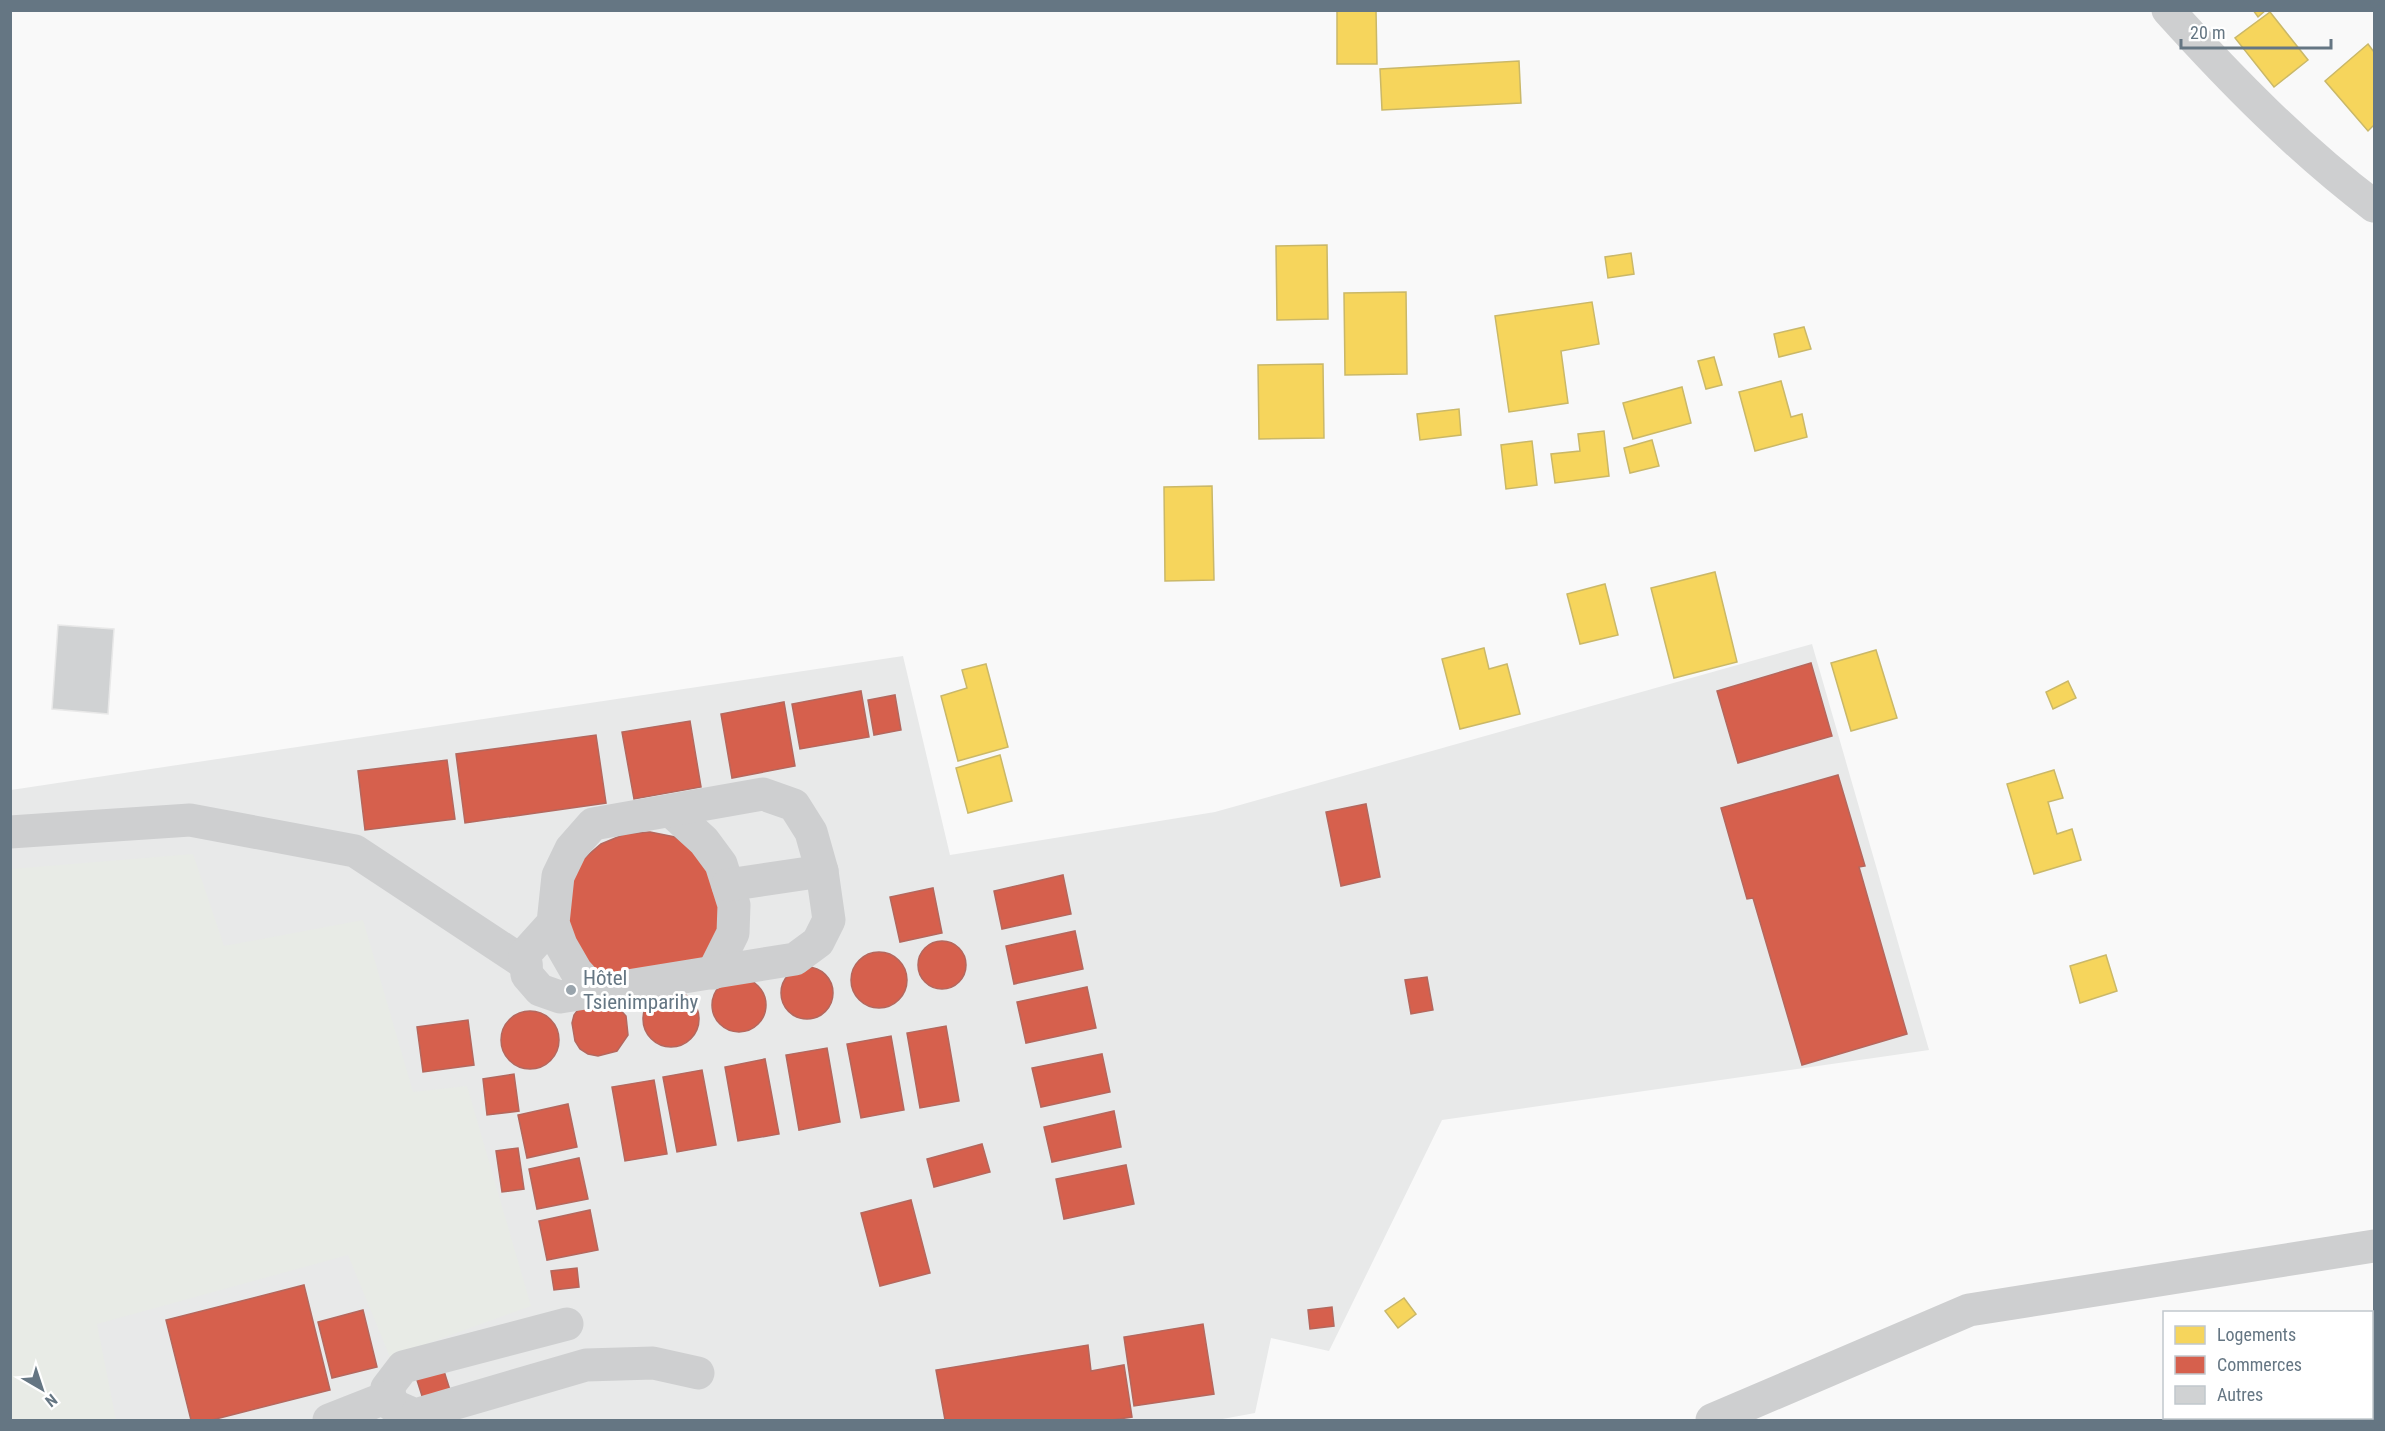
<svg xmlns="http://www.w3.org/2000/svg" width="2385" height="1431" font-family="'Roboto Condensed',sans-serif">
<style>
.built{fill:#e8e9e9}
.green{fill:#e8ebe6}
.homes{fill:#f6d55c;stroke:#cab868;stroke-width:1.5}
.shops{fill:#d6604d;stroke:#b4675d;stroke-width:1.5}
.building{fill:#d0d2d3;stroke:#e8e8e8;stroke-width:1.5}
.lines{fill:none;stroke-linecap:round;stroke-linejoin:round}
.minor{stroke:#cecfd0;stroke-width:33}
.poi-dot{fill:#99a4ac;stroke:#fff;stroke-width:2}
.labels{text-anchor:middle;dominant-baseline:central;stroke-width:6;stroke-linejoin:round;paint-order:stroke}
.poi-label{font-size:21px;fill:#657683;stroke:#fff;text-anchor:start}
</style>
<rect width="100%" height="100%" fill="#f9f9f9"/>
<polygon class="built" points="1812,644 1929,1050 1442,1120 1329,1351 1271,1338 1255,1413 1217,1420 11,1420 11,790 903,656 950,855 1215,812"/>
<polygon class="green" points="193,854 224,946 363,920 413,1092 467,1086 531,1306 390,1357 348,1255 97,1324 116,1420 11,1420 11,869"/>
<g class="homes">
<polygon points="1337,10 1376,10 1377,64 1337,64"/>
<polygon points="2253,10 2266,10 2258,17"/>
<polygon points="2270,12 2308,60 2274,87 2235,38"/>
<polygon points="2368,44 2374,52 2374,125 2368,131 2325,81"/>
<polygon points="1519,61 1521,103 1382,110 1380,69"/>
<polygon points="1327,245 1328,319 1277,320 1276,246"/>
<polygon points="1631,253 1634,274 1608,278 1605,257"/>
<polygon points="1406,292 1407,374 1345,375 1344,293"/>
<polygon points="1592,302 1599,344 1561,351 1568,403 1509,412 1495,316"/>
<polygon points="1804,327 1811,349 1779,357 1774,334"/>
<polygon points="1714,357 1722,385 1706,389 1698,361"/>
<polygon points="1323,364 1324,438 1259,439 1258,365"/>
<polygon points="1781,381 1791,417 1802,414 1807,437 1755,451 1739,392"/>
<polygon points="1682,387 1691,423 1633,439 1623,403"/>
<polygon points="1459,409 1461,435 1420,440 1417,414"/>
<polygon points="1604,431 1609,476 1555,483 1551,454 1580,451 1578,434"/>
<polygon points="1652,440 1659,466 1630,473 1624,448"/>
<polygon points="1532,441 1537,485 1506,489 1501,445"/>
<polygon points="1212,486 1214,580 1165,581 1164,487"/>
<polygon points="1715,572 1737,662 1674,678 1651,588"/>
<polygon points="1605,584 1618,635 1580,644 1567,594"/>
<polygon points="1484,648 1489,669 1507,664 1520,714 1460,729 1442,659"/>
<polygon points="1876,650 1897,718 1851,731 1831,663"/>
<polygon points="986,664 1008,747 958,761 941,696 967,688 962,670"/>
<polygon points="2068,681 2076,698 2053,709 2046,692"/>
<polygon points="1000,755 1012,801 968,813 956,768"/>
<polygon points="2054,770 2063,798 2048,802 2057,834 2072,829 2081,860 2034,874 2007,784"/>
<polygon points="2106,955 2117,991 2080,1003 2070,966"/>
<polygon points="1404,1298 1416,1314 1398,1328 1385,1311"/>
</g>
<g class="shops">
<polygon points="1811,663 1832,736 1738,763 1717,691"/>
<polygon points="861,691 869,737 800,749 792,704"/>
<polygon points="895,695 901,730 874,735 868,700"/>
<polygon points="784,702 795,766 732,778 721,714"/>
<polygon points="690,721 701,787 634,799 622,732"/>
<polygon points="596,735 606,803 465,823 456,754"/>
<polygon points="447,760 455,819 365,830 358,771"/>
<polygon points="1838,775 1865,866 1859,867 1907,1034 1802,1065 1753,898 1747,899 1721,808"/>
<polygon points="1366,804 1380,877 1341,886 1326,812"/>
<polygon points="650,832 675,837 696,850 723,892 720,943 706,965 591,975 565,933 568,883 581,861 601,844 625,834"/>
<polygon points="1063,875 1071,914 1002,929 994,891"/>
<polygon points="933,888 942,933 900,942 890,897"/>
<polygon points="1075,931 1083,969 1014,984 1006,946"/>
<circle cx="942" cy="965" r="24"/>
<circle cx="879" cy="980" r="28"/>
<circle cx="807" cy="993" r="26"/>
<polygon points="1427,977 1433,1010 1411,1014 1405,980"/>
<circle cx="739" cy="1005" r="27"/>
<polygon points="1087,987 1096,1028 1026,1043 1017,1002"/>
<circle cx="671" cy="1019" r="28"/>
<polygon points="613,1002 626,1016 628,1035 617,1051 598,1056 588,1054 580,1049 575,1041 572,1023 574,1015 580,1007"/>
<circle cx="530" cy="1040" r="29"/>
<polygon points="468,1020 474,1065 423,1072 417,1027"/>
<polygon points="946,1026 959,1101 920,1108 907,1033"/>
<polygon points="891,1036 904,1110 861,1118 847,1044"/>
<polygon points="827,1048 840,1122 799,1130 786,1055"/>
<polygon points="1102,1054 1110,1092 1041,1107 1032,1068"/>
<polygon points="765,1059 779,1134 738,1141 725,1067"/>
<polygon points="702,1070 716,1145 677,1152 663,1077"/>
<polygon points="514,1074 519,1111 487,1115 483,1079"/>
<polygon points="654,1080 667,1154 625,1161 612,1087"/>
<polygon points="568,1104 577,1147 527,1158 518,1115"/>
<polygon points="1114,1111 1121,1147 1052,1162 1044,1127"/>
<polygon points="982,1144 990,1172 934,1187 927,1159"/>
<polygon points="518,1148 524,1189 502,1192 496,1151"/>
<polygon points="579,1158 588,1199 537,1209 529,1169"/>
<polygon points="1126,1165 1134,1204 1064,1219 1056,1179"/>
<polygon points="911,1200 930,1273 880,1286 861,1213"/>
<polygon points="590,1210 598,1250 547,1260 539,1221"/>
<polygon points="577,1268 579,1287 554,1290 551,1271"/>
<polygon points="304,1285 330,1390 212,1420 191,1420 166,1320"/>
<polygon points="1332,1307 1334,1326 1310,1329 1308,1310"/>
<polygon points="363,1310 377,1367 332,1378 318,1322"/>
<polygon points="1203,1324 1214,1394 1134,1406 1124,1337"/>
<polygon points="1088,1345 1091,1371 1124,1365 1132,1417 1112,1420 945,1420 936,1370"/>
<polygon points="443,1368 450,1390 423,1399 416,1377"/>
</g>
<polygon class="building" points="58,625 114,629 108,714 52,709"/>
<g class="lines">
<g class="minor">
<path d="M2168 10C2232 81 2299 149 2374 206"/>
<polyline points="671,811 704,841 721,864 734,905 733,933 713,973"/>
<polyline points="10,832 190,820 355,851 526,964"/>
<polyline points="728,885 822,871"/>
<polyline points="553,923 525,954 527,975 540,990 560,997 795,959 818,942 829,920 822,871 811,832 794,805 763,794 593,824 571,849 558,876 553,923 561,945 576,971 595,992"/>
<polyline points="567,1324 403,1367 387,1388 392,1405 415,1415 586,1365 653,1363 698,1373"/>
<polyline points="329,1420 390,1396"/>
<polyline points="1712,1420 1969,1310 2374,1246"/>
</g>
</g>
<circle class="poi-dot" cx="571" cy="990" r="6"/>
<g class="labels">
<g class="poi-label">
<text x="583" y="978">Hôtel<tspan x="583" dy="24">Tsienimparihy</tspan></text>
</g>
</g>
<rect width="2385" height="1431" fill="none" stroke="#657683" stroke-width="24"/>
<rect x="2163" y="1311" width="210" height="108" fill="#ffffff" stroke="#c1c8cd" stroke-width="1.5"/>
<rect x="2175" y="1326" width="30" height="18" fill="#f6d55c" stroke="#c1c8cd" stroke-width="1.5"/>
<text x="2217" y="1341" font-size="18" fill="#657683">Logements</text>
<rect x="2175" y="1356" width="30" height="18" fill="#d6604d" stroke="#c1c8cd" stroke-width="1.5"/>
<text x="2217" y="1371" font-size="18" fill="#657683">Commerces</text>
<rect x="2175" y="1386" width="30" height="18" fill="#d0d2d3" stroke="#c1c8cd" stroke-width="1.5"/>
<text x="2217" y="1401" font-size="18" fill="#657683">Autres</text>
<g transform="translate(42 1389) rotate(141)" stroke="#ffffff" stroke-width="4.5" paint-order="stroke">
<path d="M0-4.5L10 22L0 15L-10 22Z" fill="#657683"/>
<text y="-9" font-size="16" font-weight="bold" text-anchor="middle" fill="#657683">N</text>
</g>
<path d="M2181 39v9h150v-9" fill="none" stroke="#657683" stroke-width="3"/>
<text x="2190" y="39" font-size="18" fill="#657683" stroke="#ffffff" stroke-width="4.5" paint-order="stroke">20 m</text>
</svg>
